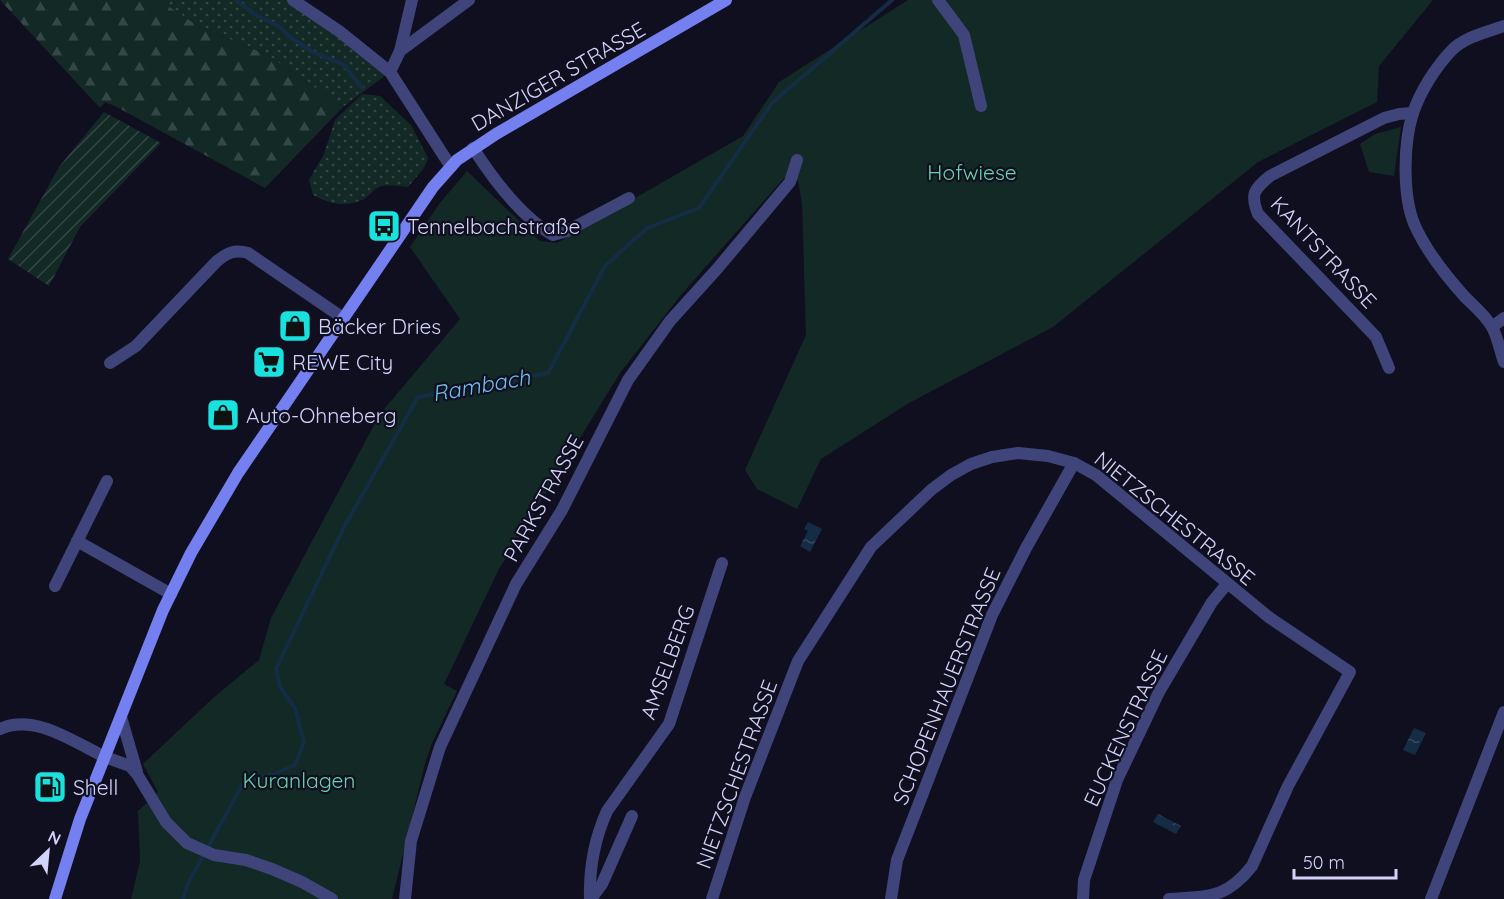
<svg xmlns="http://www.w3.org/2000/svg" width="1504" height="899" font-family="Quicksand,sans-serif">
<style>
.grass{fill:url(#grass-dots)}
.forest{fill:url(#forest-firs)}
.park{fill:#132926}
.garden{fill:url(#garden-furrows)}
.water{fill:url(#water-ripples)}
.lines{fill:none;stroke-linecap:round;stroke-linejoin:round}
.stream{stroke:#142d45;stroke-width:4}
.minor{stroke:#3f447a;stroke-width:12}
.tertiary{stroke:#3f447a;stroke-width:12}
.secondary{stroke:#747ff0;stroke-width:12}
.labels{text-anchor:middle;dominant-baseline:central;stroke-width:4.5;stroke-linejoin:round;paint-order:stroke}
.street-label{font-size:21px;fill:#d3d3fa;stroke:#100f20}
.park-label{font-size:21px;fill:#67d2ab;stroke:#100f20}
.poi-label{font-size:21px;fill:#d3d3fa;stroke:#100f20;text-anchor:start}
.water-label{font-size:22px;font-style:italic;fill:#6cc2ef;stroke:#100f20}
</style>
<defs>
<pattern id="grass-dots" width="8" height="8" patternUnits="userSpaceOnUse" patternTransform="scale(1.5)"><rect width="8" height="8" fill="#132926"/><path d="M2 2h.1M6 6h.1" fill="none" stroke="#344746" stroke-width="1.8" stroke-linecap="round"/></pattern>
<pattern id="forest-firs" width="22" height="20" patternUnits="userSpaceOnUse" patternTransform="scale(1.5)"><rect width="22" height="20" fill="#132926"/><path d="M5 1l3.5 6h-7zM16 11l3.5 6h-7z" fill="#344746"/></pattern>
<pattern id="garden-furrows" width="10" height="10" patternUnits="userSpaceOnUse" patternTransform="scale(1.5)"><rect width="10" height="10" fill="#132926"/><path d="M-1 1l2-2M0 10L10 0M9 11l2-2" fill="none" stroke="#344746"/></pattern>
<pattern id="water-ripples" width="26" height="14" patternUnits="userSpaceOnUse" patternTransform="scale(1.5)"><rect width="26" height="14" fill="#142d45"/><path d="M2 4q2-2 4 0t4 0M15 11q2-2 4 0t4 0" fill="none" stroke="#354b61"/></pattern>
</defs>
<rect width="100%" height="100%" fill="#100f20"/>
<g class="grass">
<polygon points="159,0 293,0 390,72 343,107 269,56 195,24"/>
<path d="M362 94 380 96 411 125 428 158 424 168 408 187C399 186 388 184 379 187 373 190 369 196 364 199 346 208 330 204 313 195L309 180 324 154 335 120Z"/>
</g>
<polygon class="forest" points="0,0 159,0 195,24 269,56 343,107 265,188 115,106 105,102 100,108"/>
<g class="park">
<polygon points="908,0 1433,0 1379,66 1377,102 1258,162 1053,327 909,403 821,459 797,509 757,489 745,470 806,335 802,203 798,181 784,178 680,296 620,373 498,571 444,684 457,691 432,743 425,764 392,899 131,899 140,861 138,811 158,792 143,764 213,698 259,660 271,618 380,414 460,319 410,247 439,204 467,171 540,241 557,243 743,136 779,82"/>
<polygon points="1401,127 1394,176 1369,172 1360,144 1375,134"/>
</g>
<polygon class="garden" points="104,112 161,143 80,227 49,286 8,259 59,167"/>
<g class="water">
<polygon points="808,522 822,529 810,552 800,546 808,531 804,529"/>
<polygon points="1414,728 1426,733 1415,755 1403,750"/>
<polygon points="1158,814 1181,826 1176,834 1153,822"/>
</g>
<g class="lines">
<g class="stream">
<polyline points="236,0 254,14 280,27 290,37 313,52 343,64 362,88"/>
<polyline points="183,899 188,883 244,782 274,774 295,765 304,742 295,708 280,687 276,669 344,527 418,397 548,373 605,266 647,228 699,208 772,103 892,0"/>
</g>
<g class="minor">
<polyline points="293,0 339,31 390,72 451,167"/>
<polyline points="938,0 964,35 981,106"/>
<path d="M1504 26C1487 32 1464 37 1451 51 1435 68 1420 92 1413 113 1403 144 1402 202 1417 230 1429 255 1447 277 1465 297 1474 306 1486 316 1492 327 1498 338 1500 351 1504 362"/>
<polyline points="400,51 412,0"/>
<polyline points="390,72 400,51 469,0"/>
<path d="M473 148C493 179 521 217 553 235L567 231 629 198"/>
<polyline points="1492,327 1504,318"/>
<path d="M110 363 136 346 216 262C227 253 234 249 248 253L343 318"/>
<path d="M1389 368 1376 337 1258 214C1250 194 1254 189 1270 176L1384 118 1399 114 1413 113"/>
<polyline points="77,541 171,594"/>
<polyline points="55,586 107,481"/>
<path d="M0 729C34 713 74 742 105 757"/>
<polyline points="405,899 411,841 440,747 516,584 562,510 628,380 670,321 717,269 790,182 797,160"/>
<path d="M590 899C589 867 594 840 607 811L669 724 722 563"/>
<polyline points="591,899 602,884 632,816"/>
<path d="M712 899 745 797 798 661 871 547 931 490 951 475 971 464 992 457 1018 453 1048 456 1074 463 1096 475 1270 618 1350 672 1288 786 1252 866C1226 899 1209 896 1169 899"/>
<polyline points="891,899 897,860 992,615 1026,548 1074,463"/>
<polyline points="1083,899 1084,880 1117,780 1159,692 1212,602 1227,584"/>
<polyline points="1431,899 1504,712"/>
</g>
<g class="tertiary">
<polyline points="121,717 137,772"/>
<polyline points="105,757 130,766 137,774 166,822 187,843 214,855 246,860 272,869 302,882 332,899"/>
</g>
<polyline class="secondary" points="55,899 80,819 163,610 191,553 238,473 433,187 457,160 496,134 726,0"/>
</g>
<defs>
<g id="bus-square" transform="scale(1.725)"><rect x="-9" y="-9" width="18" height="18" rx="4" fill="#18e1de" stroke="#100f20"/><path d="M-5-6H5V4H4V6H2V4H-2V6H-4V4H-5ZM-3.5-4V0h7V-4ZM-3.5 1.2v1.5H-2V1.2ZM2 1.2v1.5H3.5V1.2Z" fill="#111"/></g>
<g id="shop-square" transform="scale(1.725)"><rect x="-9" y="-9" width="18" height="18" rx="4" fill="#18e1de" stroke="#100f20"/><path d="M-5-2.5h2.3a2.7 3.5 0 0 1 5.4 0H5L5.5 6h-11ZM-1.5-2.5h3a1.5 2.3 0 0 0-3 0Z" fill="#111"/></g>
<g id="supermarket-square" transform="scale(1.725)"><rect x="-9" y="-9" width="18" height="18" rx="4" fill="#18e1de" stroke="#100f20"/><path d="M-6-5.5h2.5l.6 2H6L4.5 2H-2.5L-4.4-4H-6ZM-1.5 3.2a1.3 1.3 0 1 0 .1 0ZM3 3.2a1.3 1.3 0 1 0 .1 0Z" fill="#111"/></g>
<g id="fuel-square" transform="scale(1.725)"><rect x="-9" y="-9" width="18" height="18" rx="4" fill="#18e1de" stroke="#100f20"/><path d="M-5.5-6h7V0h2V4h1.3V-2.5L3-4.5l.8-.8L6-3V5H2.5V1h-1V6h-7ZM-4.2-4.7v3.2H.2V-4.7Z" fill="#111"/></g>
</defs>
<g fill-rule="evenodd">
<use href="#bus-square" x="384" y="226"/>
<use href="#shop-square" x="295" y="326"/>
<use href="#supermarket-square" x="269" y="362"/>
<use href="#shop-square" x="223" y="415"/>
<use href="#fuel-square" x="50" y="787"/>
</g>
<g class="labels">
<g class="street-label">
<text transform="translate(558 76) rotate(-30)">DANZIGER STRASSE</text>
<text transform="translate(1324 252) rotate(47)">KANTSTRASSE</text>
<text transform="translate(543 498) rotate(-61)">PARKSTRASSE</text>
<text transform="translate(1175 518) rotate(39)">NIETZSCHESTRASSE</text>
<text transform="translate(667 662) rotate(-70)">AMSELBERG</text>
<text transform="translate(946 686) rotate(-68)">SCHOPENHAUERSTRASSE</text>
<text transform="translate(1125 728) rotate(-65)">EUCKENSTRASSE</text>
<text transform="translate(736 774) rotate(-70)">NIETZSCHESTRASSE</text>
</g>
<g class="park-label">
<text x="972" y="172">Hofwiese</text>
<text x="299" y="780">Kuranlagen</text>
</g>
<g class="poi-label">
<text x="407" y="226">Tennelbachstraße</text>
<text x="318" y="326">Bäcker Dries</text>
<text x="292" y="362">REWE City</text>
<text x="246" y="415">Auto-Ohneberg</text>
<text x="73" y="787">Shell</text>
</g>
<g class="water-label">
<text transform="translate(481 385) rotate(-10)">Rambach</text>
</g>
</g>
<g transform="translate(48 851) rotate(26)" stroke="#100f20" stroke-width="4.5" paint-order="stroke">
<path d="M0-4.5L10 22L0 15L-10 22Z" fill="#d3d3fa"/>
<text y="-9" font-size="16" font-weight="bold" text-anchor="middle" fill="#d3d3fa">N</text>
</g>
<path d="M1294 869v9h102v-9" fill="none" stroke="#d3d3fa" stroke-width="3"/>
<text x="1303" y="869" font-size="18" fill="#d3d3fa" stroke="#100f20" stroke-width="4.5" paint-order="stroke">50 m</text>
</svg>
